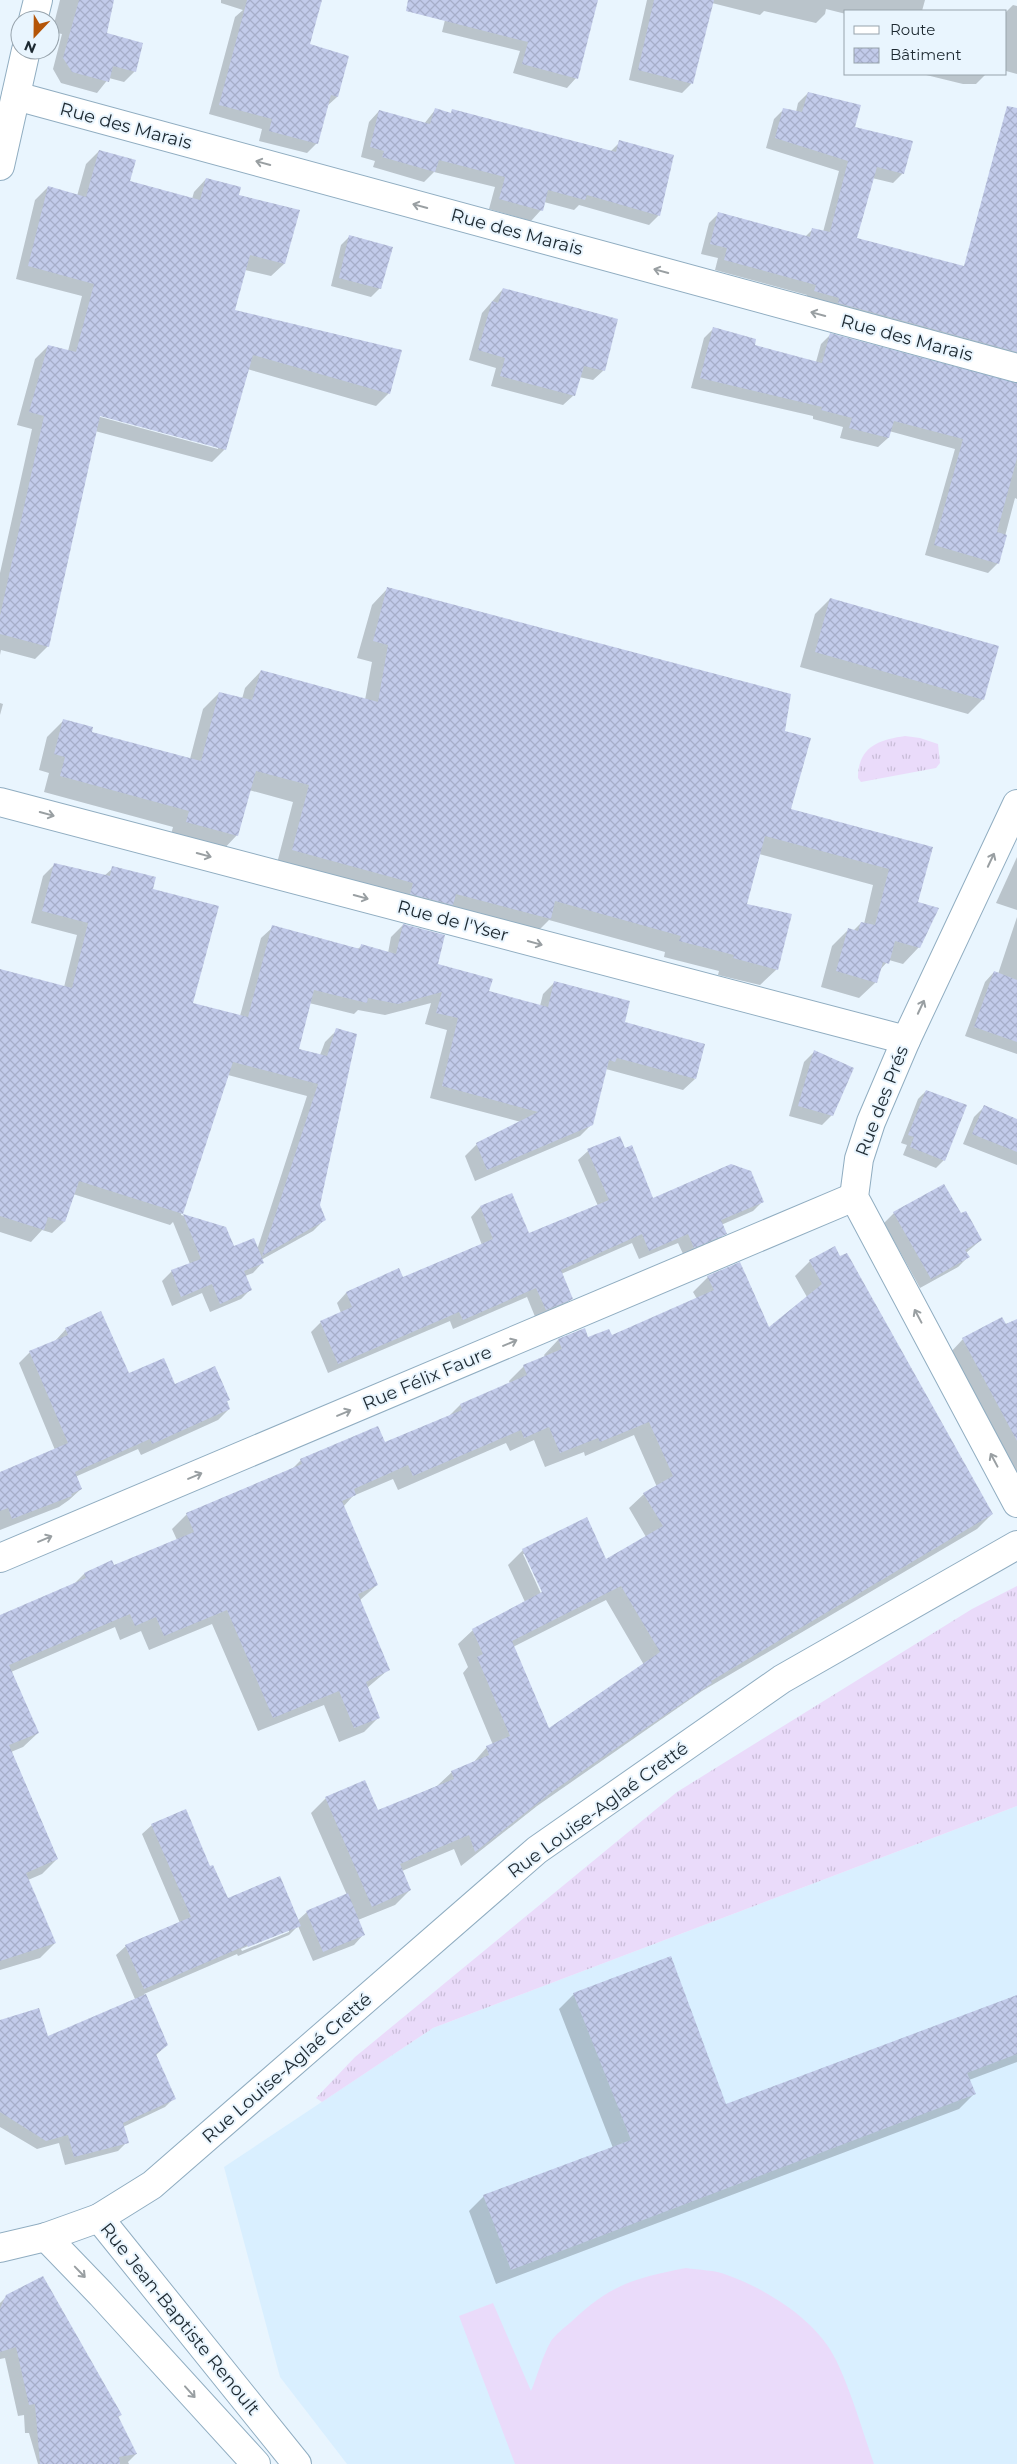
<svg xmlns="http://www.w3.org/2000/svg" width="1017" height="2464" font-family="Montserrat,sans-serif">
<style>
.built{fill:#d9efff}
.grass{fill:url(#grass-tufts)}
.garden{fill:#eadbfa}
.shadow{fill:#0003;fill-rule:evenodd}
.building{fill:url(#building-cross-hatch);fill-rule:evenodd}
.lines{fill:none;stroke-linecap:round;stroke-linejoin:round}
.minor-casing{stroke:#90adc1;stroke-width:30}
.secondary-casing{stroke:#90adc1;stroke-width:30}
.minor{stroke:#fff;stroke-width:28}
.secondary{stroke:#fff;stroke-width:28}
.oneway{stroke:#999fa2}
.labels{text-anchor:middle;dominant-baseline:central;stroke-width:4;stroke-linejoin:round;paint-order:stroke}
.street-label{font-size:18px;fill:#1d2931;stroke:#e9f5fe}
</style>
<defs>
<pattern id="grass-tufts" width="24" height="20" patternUnits="userSpaceOnUse" patternTransform="scale(1.25)"><rect width="24" height="20" fill="#eadbfa"/><path d="M3 7l-1-3M5 7V3M7 7l1-3M15 17l-1-3M17 17v-4M19 17l1-3" fill="none" stroke="#c8bcd7"/></pattern>
<pattern id="building-cross-hatch" width="8" height="8" patternUnits="userSpaceOnUse" patternTransform="scale(1.25)"><rect width="8" height="8" fill="#c2cbea"/><path d="M0 0l8 8M0 8l8-8" fill="none" stroke="#a6aec9"/></pattern>
</defs>
<rect width="100%" height="100%" fill="#e9f5fe"/>
<polygon class="built" points="1017,1806 1017,2464 347,2464 280,2377 224,2167 433,2028"/>
<g class="grass">
<path d="M905 736 920 738 938 744 940 763 936 768 861 782 858 778C858 747 878 740 905 736Z"/>
<polygon points="1017,1586 1017,1806 433,2028 322,2102 316,2098 355,2057 677,1792 972,1609"/>
</g>
<path class="garden" d="M686 2268C699 2270 715 2270 727 2275 767 2289 818 2321 836 2360 852 2393 862 2430 874 2464H515L459 2316 493 2303 531 2391C538 2374 542 2357 551 2341 556 2334 564 2328 571 2322 610 2285 634 2278 686 2268Z"/>
<g class="shadow">
<polygon points="60,0 113,0 106,34 135,71 124,82 109,78 97,93 61,83 53,69 62,34 52,32"/>
<polygon points="221,0 261,0 309,45 337,97 326,107 317,143 307,153 259,141 262,129 209,114 235,17 243,10 221,3"/>
<polygon points="453,0 597,0 576,78 567,88 513,73 520,51 442,32 449,4"/>
<polygon points="647,0 925,0 922,11 846,11 846,14 826,9 825,14 816,23 764,11 760,15 712,3 691,84 682,93 629,80"/>
<polygon points="1013,5 1017,6 1017,74 1006,71 1006,12"/>
<polygon points="922,74 986,74 976,84 963,84"/>
<polygon points="808,93 854,128 903,173 893,183 872,178 856,239 983,300 1017,169 1017,360 805,301 807,295 715,270 718,258 701,254 709,223 719,213 805,237 813,229 823,232 839,171 766,148 774,119 784,109 796,112 798,103"/>
<polygon points="435,110 450,114 453,111 610,152 620,142 659,215 649,225 579,205 574,210 544,202 541,210 531,221 489,209 495,187 434,172 424,182 373,167 375,161 361,157 369,122 379,111 424,124"/>
<path d="M99 151 129 182 192 199 194 192 206 179 237 195 284 264 271 276 245 270 233 311 389 393 376 406 247 369 225 449 212 462 95 431 48 646 35 659 1 650 0 655V573L32 429 17 425 35 359 48 346 68 351 82 296 16 279 35 200 48 187 77 196 86 164ZM94 413 218 446V449L93 415Z"/>
<polygon points="350,236 380,288 371,297 331,286 341,245"/>
<polygon points="503,289 604,370 593,380 579,377 574,395 563,405 491,386 496,368 469,360 482,313"/>
<polygon points="713,329 753,346 816,362 821,344 830,335 1017,398 1017,499 1015,498 998,563 988,573 925,555 955,449 889,431 888,438 878,447 840,438 843,427 813,419 813,416 691,388 704,338"/>
<polygon points="388,588 783,732 789,810 931,848 916,903 919,947 903,964 889,960 878,972 876,982 859,998 821,987 832,946 848,930 853,931 861,923 864,924 873,885 759,854 746,904 777,969 760,985 718,975 719,971 664,957 665,952 549,920 534,935 276,867 293,802 249,790 237,835 221,852 170,838 173,827 44,792 49,773 39,770 47,737 64,720 91,733 190,759 203,709 219,693 242,699 245,688 261,671 365,700 372,662 357,658 372,605"/>
<polygon points="830,599 983,699 968,714 800,667 815,614"/>
<polygon points="0,703 3,704 0,715"/>
<polygon points="1017,857 1017,910 996,903"/>
<path d="M55 864 104 876 113 868 151 890 192 1004 240 1016 261 938 273 927 358 949 361 946 388 953 391 937 403 925 436 965 488 992 540 1006 543 994 555 982 623 1023 695 1079 683 1090 606 1069 592 1124 580 1136 475 1181 465 1156 477 1144 521 1122 430 1098 447 1030 425 1024 431 1003 385 1015 358 1010 354 1014 309 1003 298 1049 320 1055 325 1042 337 1030 319 1205 325 1219 313 1231 261 1260 262 1263 253 1273 245 1276 251 1289 241 1299 210 1312 202 1293 172 1306 162 1281 172 1271 190 1264 173 1222 170 1225 73 1194 64 1222 52 1233 42 1230 31 1242 0 1232V971L64 987 77 935 31 923 43 876ZM228 1075 307 1096 257 1250 233 1247 225 1228 181 1215Z"/>
<polygon points="1017,917 1017,1054 965,1036 985,982 994,972 998,974"/>
<polygon points="814,1052 832,1115 822,1125 789,1116 804,1062"/>
<polygon points="926,1091 944,1160 936,1168 903,1155 907,1145 901,1143 918,1099"/>
<polygon points="984,1107 1017,1120 1017,1165 963,1144 974,1117"/>
<polygon points="588,1151 652,1199 763,1201 753,1211 721,1225 725,1233 716,1243 684,1256 678,1243 639,1259 632,1243 561,1274 571,1299 562,1308 536,1319 527,1297 453,1329 450,1321 328,1373 311,1332 321,1322 341,1313 337,1303 346,1293 398,1270 402,1279 482,1245 471,1217 480,1207 512,1194 528,1235 598,1206 578,1160"/>
<polygon points="894,1213 960,1215 981,1240 966,1253 968,1257 958,1267 920,1288 884,1223"/>
<path d="M810 1261 992 1514 977 1529 702 1691 537 1806 461 1866 454 1849 402 1871 410 1890 395 1905 358 1920 364 1934 354 1945 313 1961 298 1926 289 1935 238 1956 237 1954 144 1994 167 2045 155 2056 174 2098 165 2107 123 2127 127 2142 118 2151 65 2165 59 2143 37 2149 0 2127V2021L47 2038 135 1999 116 1955 126 1946 180 1923 142 1834 152 1825 210 1868 227 1900 297 1921 307 1912 347 1895 311 1813 326 1798 377 1812 437 1786 452 1772 473 1763 487 1747 493 1745 463 1673 468 1667 458 1644 473 1630 525 1602 508 1565 523 1550 605 1560 646 1537 629 1508 644 1494 657 1487 634 1435 585 1456 584 1452 545 1467 534 1440 510 1451 506 1443 398 1490 393 1479 353 1496 343 1507 377 1585 359 1601 388 1670 367 1688 379 1717 364 1732 339 1742 324 1705 258 1731 212 1624 149 1650 141 1631 120 1640 115 1627 11 1672 38 1733 23 1747 11 1752 57 1859 42 1874 28 1880 55 1943 40 1958 0 1970V1617L73 1585 84 1574 113 1566 177 1540 172 1529 187 1514 291 1470 301 1460 385 1444 449 1416 460 1405 510 1384 509 1381 524 1366 545 1357 544 1355 558 1340 584 1330 588 1339 611 1337 697 1299 693 1292 708 1277 768 1329 807 1297 795 1276ZM523 1554H526L545 1597 543 1598ZM606 1600 644 1665 548 1730 513 1647ZM289 1929V1932L242 1951 241 1949Z"/>
<polygon points="1017,1320 1017,1479 950,1353 963,1339"/>
<polygon points="66,1329 128,1375 229,1400 226,1402 229,1409 218,1420 141,1455 138,1449 75,1477 81,1489 69,1500 59,1507 0,1530 0,1473 55,1450 19,1363 30,1352 55,1341"/>
<polygon points="574,1994 726,2105 1017,1996 1017,2062 969,2080 974,2094 959,2109 496,2284 469,2211 484,2196 613,2148 559,2009"/>
<polygon points="7,2296 121,2415 117,2418 136,2454 128,2462 129,2464 38,2464 29,2433 25,2433 24,2415 18,2416 5,2358 0,2359 0,2303"/>
</g>
<g class="building">
<polygon points="79,0 114,0 107,33 143,43 136,72 113,66 109,82 72,72 63,58"/>
<polygon points="247,0 322,0 310,44 349,56 338,97 331,95 318,144 269,131 272,119 219,105"/>
<polygon points="408,0 598,0 578,79 522,64 528,42 406,11"/>
<polygon points="654,0 714,0 693,84 638,70"/>
<polygon points="808,92 861,105 855,127 913,141 904,174 877,167 857,238 964,266 1007,106 1017,108 1017,352 838,303 839,298 814,291 816,285 724,260 727,248 710,244 718,212 810,237 812,228 830,232 848,161 775,138 783,108 802,112"/>
<polygon points="435,108 451,113 452,109 616,152 619,140 674,155 660,216 587,195 585,200 548,190 543,211 499,199 505,177 439,160 435,172 382,157 384,151 370,147 379,110 430,124"/>
<polygon points="99,150 136,160 130,181 200,200 206,178 241,187 239,195 300,210 285,264 250,255 235,310 402,350 390,394 253,355 226,450 100,416 49,647 0,634 0,616 44,416 29,412 48,345 76,352 94,284 28,266 48,186 86,197"/>
<polygon points="349,235 393,247 381,289 339,278"/>
<polygon points="503,288 618,319 605,371 584,366 575,396 500,376 505,358 478,350 492,301 498,303"/>
<polygon points="713,327 756,339 755,345 822,363 830,333 1017,383 1017,458 997,532 1007,535 999,564 934,545 963,439 894,421 889,438 849,428 852,418 821,410 822,407 700,378"/>
<polygon points="387,587 791,694 785,731 811,738 791,809 933,847 918,902 939,908 920,948 895,941 889,964 883,962 877,983 836,971 848,928 858,931 861,922 875,925 889,869 765,836 747,904 792,914 778,970 733,958 734,955 679,941 681,936 555,901 551,919 456,894 453,905 410,894 413,883 292,850 309,785 256,771 238,836 186,822 189,811 60,776 65,757 54,754 63,719 93,727 92,732 201,761 219,692 252,700 261,670 378,702 388,645 373,641"/>
<polygon points="830,598 999,646 984,700 815,652"/>
<polygon points="54,863 110,876 112,866 156,877 153,889 219,906 193,1003 248,1017 272,925 360,949 361,944 396,954 403,924 445,935 438,964 493,979 489,991 548,1007 554,981 630,1001 625,1022 705,1044 696,1079 617,1058 615,1062 609,1060 593,1125 487,1170 476,1143 538,1112 442,1086 458,1018 436,1013 442,992 398,1004 368,998 367,1003 314,990 299,1049 327,1056 336,1028 357,1034 320,1205 326,1220 262,1256 318,1084 233,1062 183,1214 79,1181 65,1222 48,1217 44,1230 0,1216 0,969 72,988 88,923 42,911"/>
<polygon points="994,971 1017,980 1017,1042 974,1027"/>
<polygon points="814,1050 854,1068 833,1116 798,1106"/>
<polygon points="926,1090 967,1105 945,1161 910,1147 914,1137 908,1135"/>
<polygon points="984,1105 1017,1119 1017,1152 972,1134"/>
<polygon points="620,1136 625,1148 632,1145 653,1198 731,1164 751,1171 764,1202 721,1220 727,1234 694,1248 688,1234 649,1251 642,1234 561,1270 573,1299 546,1310 536,1288 463,1320 459,1312 338,1364 320,1321 352,1307 346,1292 399,1268 403,1277 493,1239 480,1206 512,1193 529,1233 609,1200 587,1149"/>
<polygon points="944,1184 961,1213 966,1211 982,1240 965,1250 970,1257 931,1279 893,1212"/>
<polygon points="183,1214 226,1227 234,1246 254,1238 264,1263 244,1271 252,1290 220,1304 212,1284 181,1297 171,1270 201,1259"/>
<path d="M835 1246 840 1256 847 1253 993 1514 711 1681 712 1683 553 1791 475 1852 469 1835 400 1864 411 1890 372 1907 325 1797 365 1780 378 1810 454 1779 451 1771 489 1755 486 1746 510 1736 477 1657 483 1654 472 1629 542 1592 522 1549 587 1517 606 1559 663 1526 643 1493 673 1476 649 1422 600 1442 598 1438 560 1453 549 1427 524 1438 521 1430 413 1476 408 1465 354 1489 356 1495 342 1501 378 1585 358 1594 390 1670 366 1682 380 1718 354 1728 339 1691 273 1718 227 1610 164 1636 156 1617 135 1626 130 1614 9 1665 39 1733 9 1745 58 1859 26 1873 56 1943 0 1961V1615L86 1578 84 1573 112 1560 114 1565 194 1532 186 1513 302 1464 300 1459 378 1426 385 1442 462 1410 460 1404 527 1375 523 1365 562 1349 558 1339 585 1328 588 1337 609 1329 612 1335 714 1290 707 1276 740 1262 769 1327 822 1284 809 1260ZM621 1586 660 1652 549 1728 512 1641Z"/>
<polygon points="101,1311 129,1373 164,1358 175,1384 215,1366 230,1400 227,1401 230,1409 152,1444 150,1439 75,1472 82,1489 71,1494 72,1496 12,1519 8,1508 0,1511 0,1472 68,1443 29,1351 68,1335 65,1328"/>
<polygon points="1002,1317 1006,1324 1017,1319 1017,1441 962,1338"/>
<polygon points="186,1809 210,1866 213,1865 228,1898 280,1876 301,1926 248,1947 247,1945 144,1989 125,1945 191,1917 151,1824"/>
<polygon points="348,1893 365,1935 323,1952 306,1911"/>
<polygon points="671,1956 726,2104 1017,1995 1017,2054 967,2073 976,2094 511,2270 483,2195 631,2140 573,1993"/>
<polygon points="146,1994 168,2045 156,2054 176,2099 123,2123 129,2143 74,2157 68,2135 46,2141 0,2112 0,2020 39,2008 48,2036"/>
<polygon points="43,2276 122,2415 118,2416 137,2454 119,2457 120,2464 40,2464 35,2404 29,2405 16,2347 0,2352 0,2309 6,2295"/>
</g>
<g class="lines">
<g class="minor-casing">
<g id="minor">
<polyline points="33,20 38,0"/>
<polyline points="16,96 1017,368"/>
<polyline points="0,166 26,50"/>
<polyline points="0,802 906,1040"/>
<polyline points="1017,804 906,1040 871,1122 859,1159 854,1197 1017,1503"/>
<polyline points="0,1558 854,1197"/>
<polyline points="99,2218 152,2185 537,1850 782,1679 1017,1545"/>
</g>
</g>
<g class="secondary-casing">
<g id="secondary">
<polyline points="46,2237 101,2294 256,2464"/>
<polyline points="0,2248 46,2237 99,2218 297,2464"/>
</g>
</g>
<use href="#minor" class="minor"/>
<use href="#secondary" class="secondary"/>
</g>
<defs><path id="oneway-shaft" d="M-6 0H5M1.5-3L5.5 0L1.5 3" fill="none" stroke-width="1.6" stroke-linecap="round" stroke-linejoin="round" transform="scale(1.25)"/></defs>
<g class="oneway">
<use href="#oneway-shaft" transform="translate(263 163) rotate(-165)"/>
<use href="#oneway-shaft" transform="translate(420 206) rotate(-165)"/>
<use href="#oneway-shaft" transform="translate(661 271) rotate(-165)"/>
<use href="#oneway-shaft" transform="translate(818 314) rotate(-165)"/>
<use href="#oneway-shaft" transform="translate(47 814) rotate(15)"/>
<use href="#oneway-shaft" transform="translate(204 855) rotate(15)"/>
<use href="#oneway-shaft" transform="translate(991 860) rotate(-65)"/>
<use href="#oneway-shaft" transform="translate(361 897) rotate(15)"/>
<use href="#oneway-shaft" transform="translate(535 943) rotate(15)"/>
<use href="#oneway-shaft" transform="translate(921 1007) rotate(-65)"/>
<use href="#oneway-shaft" transform="translate(918 1316) rotate(-118)"/>
<use href="#oneway-shaft" transform="translate(510 1343) rotate(-23)"/>
<use href="#oneway-shaft" transform="translate(344 1413) rotate(-23)"/>
<use href="#oneway-shaft" transform="translate(994 1460) rotate(-118)"/>
<use href="#oneway-shaft" transform="translate(195 1476) rotate(-23)"/>
<use href="#oneway-shaft" transform="translate(45 1539) rotate(-23)"/>
<use href="#oneway-shaft" transform="translate(80 2272) rotate(46)"/>
<use href="#oneway-shaft" transform="translate(190 2392) rotate(48)"/>
</g>
<g class="labels">
<g class="street-label">
<text transform="translate(126 126) rotate(15)">Rue des Marais</text>
<text transform="translate(517 232) rotate(15)">Rue des Marais</text>
<text transform="translate(907 338) rotate(15)">Rue des Marais</text>
<text transform="translate(453 921) rotate(15)">Rue de l'Yser</text>
<text transform="translate(882 1101) rotate(-69)">Rue des Prés</text>
<text transform="translate(427 1378) rotate(-23)">Rue Félix Faure</text>
<text transform="translate(598 1810) rotate(-36)">Rue Louise-Aglaé Cretté</text>
<text transform="translate(287 2068) rotate(-41)">Rue Louise-Aglaé Cretté</text>
<text transform="translate(180 2319) rotate(51)">Rue Jean-Baptiste Renoult</text>
</g>
</g>
<rect x="844" y="10" width="162" height="65" fill="#e9f5fe" stroke="#97a3ac"/>
<rect x="854" y="26" width="25" height="8" fill="#ffffff" stroke="#97a3ac"/>
<text x="890" y="35" font-size="15" fill="#1d2931">Route</text>
<rect x="854" y="48" width="25" height="15" fill="url(#building-cross-hatch)" stroke="#97a3ac"/>
<text x="890" y="60" font-size="15" fill="#1d2931">Bâtiment</text>
<g transform="translate(35 35) rotate(202)"><circle r="24" fill="#e9f5fe" stroke="#97a3ac"/>
<path d="M0-4L9 19L0 12L-9 19Z" fill="#b45508"/>
<text y="-8" font-size="14" font-weight="bold" text-anchor="middle" fill="#1d2931">N</text>
</g>
</svg>
